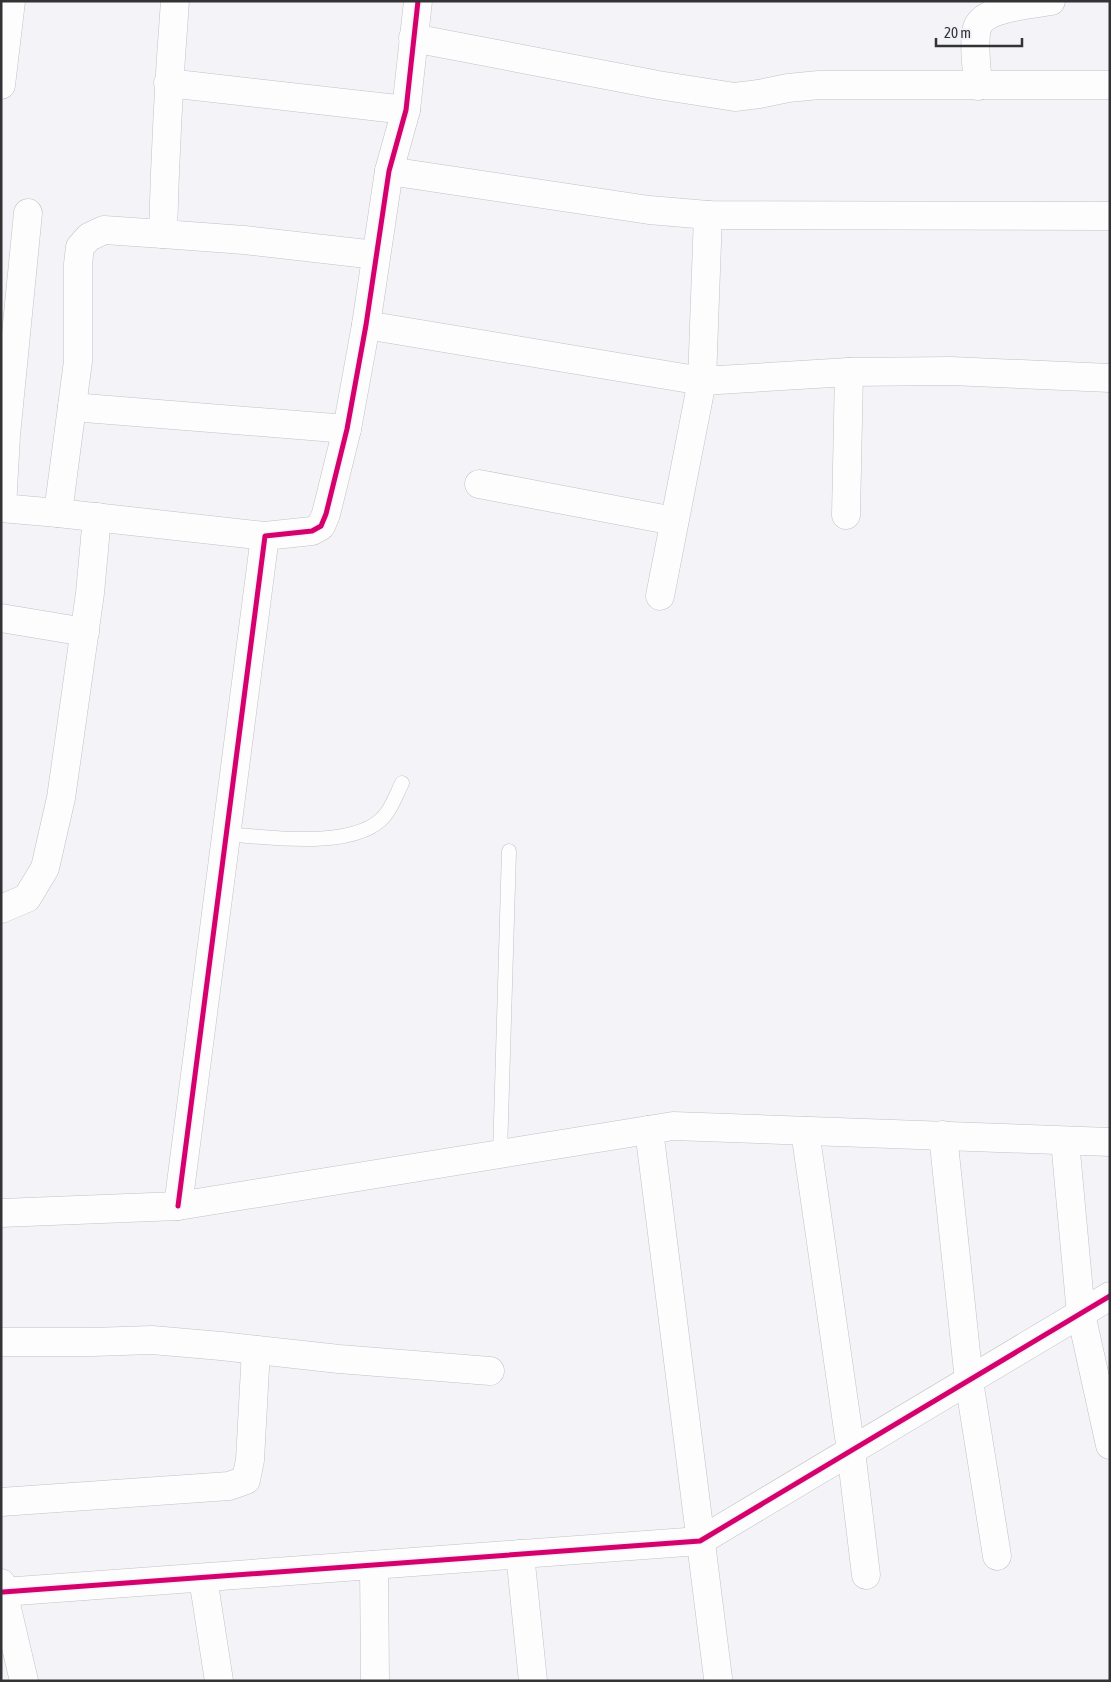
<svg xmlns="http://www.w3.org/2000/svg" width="1111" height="1682" font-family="'Asap Condensed',sans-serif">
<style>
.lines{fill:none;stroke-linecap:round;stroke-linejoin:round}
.lane-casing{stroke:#c2c2c5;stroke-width:15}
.street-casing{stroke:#c2c2c5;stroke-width:29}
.secondary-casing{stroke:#c2c2c5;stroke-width:29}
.lane{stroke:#fdfdfe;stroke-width:14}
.street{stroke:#fdfdfe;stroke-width:28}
.secondary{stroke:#fdfdfe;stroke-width:28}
.cycleway-casing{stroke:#f1f1fa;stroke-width:8}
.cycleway{stroke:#d6006c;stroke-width:5}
</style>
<rect width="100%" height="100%" fill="#f3f3f8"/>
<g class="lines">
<g class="lane-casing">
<g id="lane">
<path d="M226 834C266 837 359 851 386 814 393 805 397 793 402 783"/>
<polyline points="500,1154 509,851"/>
</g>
</g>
<g class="street-casing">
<g id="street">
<path d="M175 1C169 79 165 156 163 234L244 240 376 255"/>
<polyline points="413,38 658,85 735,97 759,94 788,88 819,85 1110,85"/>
<polyline points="168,83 406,110"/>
<polyline points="1,85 11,1"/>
<path d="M978 86C977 68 973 46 977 28 983 8 1033 4 1051 1"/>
<polyline points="389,171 649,210 708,215 1110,216"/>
<polyline points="366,325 702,381 849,372 951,371 1110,378"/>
<polyline points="72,407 347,429"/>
<polyline points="479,484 674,521"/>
<polyline points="1,508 58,513 265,536"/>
<polyline points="2,508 6,435 28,213"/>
<polyline points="58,513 78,361 78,264 80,247 89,237 104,230 163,234"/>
<polyline points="846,515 849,372"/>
<polyline points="660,596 702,381 708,215"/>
<polyline points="1,618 85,632"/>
<polyline points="1,909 27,898 45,868 61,798 68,749 90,593 97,517"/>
<polyline points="649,1130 718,1678"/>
<polyline points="805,1131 851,1451 866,1575"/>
<polyline points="943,1135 969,1381 997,1556"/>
<polyline points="1065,1141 1081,1314 1110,1445"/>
<polyline points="1,1213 178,1206 673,1126 1110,1142"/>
<polyline points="1,1342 92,1342 152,1340 221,1346 339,1359 490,1371"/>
<polyline points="1,1502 229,1486 246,1480 250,1460 256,1350"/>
<polyline points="520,1554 533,1681"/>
<polyline points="374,1565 375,1681"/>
<polyline points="203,1578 219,1681"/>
<polyline points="1,1583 24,1681"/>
<polyline points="3,1592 700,1541 1110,1296"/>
</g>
</g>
<g class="secondary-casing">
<polyline id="secondary" points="178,1206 265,536 312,531 321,526 326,514 347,429 366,325 389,171 406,110 418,1"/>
</g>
<use href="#lane" class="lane"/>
<use href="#street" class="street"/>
<use href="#secondary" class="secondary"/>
<g class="cycleway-casing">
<g id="cycleway">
<polyline points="178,1206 265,536 312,531 321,526 326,514 347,429 366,325 389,171 406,110 418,1"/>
<polyline points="3,1592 700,1541 1110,1296"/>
</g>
</g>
<use href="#cycleway" class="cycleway"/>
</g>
<rect width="1111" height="1682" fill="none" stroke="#333336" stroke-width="5"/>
<path d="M936 38v8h86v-8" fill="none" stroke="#333336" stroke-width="2.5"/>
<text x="944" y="38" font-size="15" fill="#333336" stroke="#f1f1fa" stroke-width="4" paint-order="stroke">20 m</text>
</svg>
